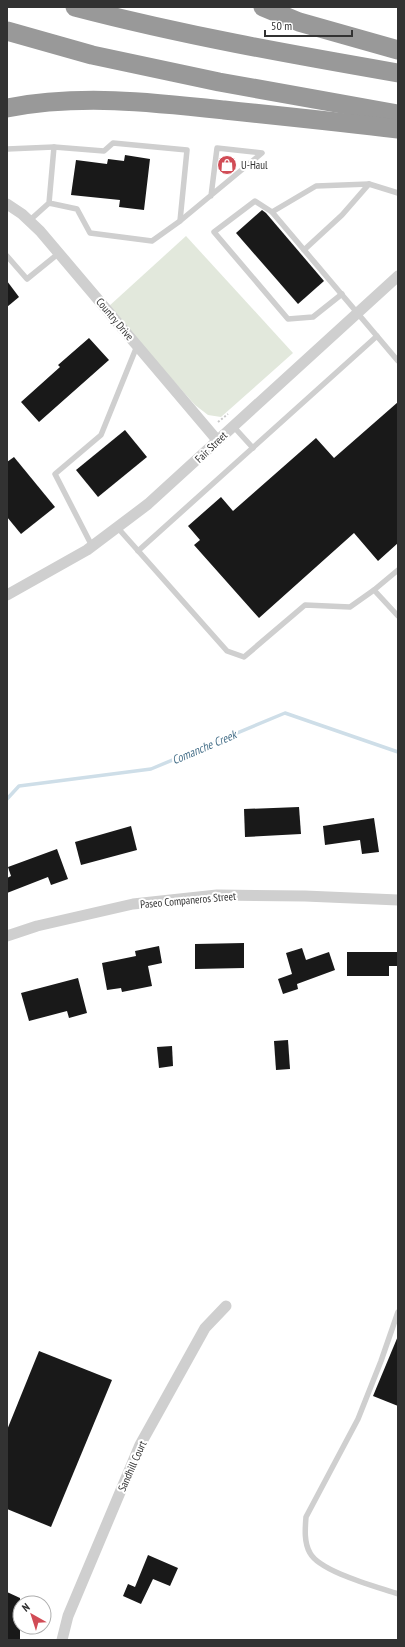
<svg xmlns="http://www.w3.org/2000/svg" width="405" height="1647" font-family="'PT Sans Narrow',sans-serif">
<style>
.green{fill:#e2e8dc}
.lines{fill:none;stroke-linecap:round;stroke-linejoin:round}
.stream{stroke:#cedee8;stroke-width:3.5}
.building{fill:#191919}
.path{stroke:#c9c9c9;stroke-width:2;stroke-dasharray:2 2;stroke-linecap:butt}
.lane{stroke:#cfcfcf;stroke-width:5.5}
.street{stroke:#cfcfcf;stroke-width:11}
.highway{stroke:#999;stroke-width:19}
.labels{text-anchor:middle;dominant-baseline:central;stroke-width:4;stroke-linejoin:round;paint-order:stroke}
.poi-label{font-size:11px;fill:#323232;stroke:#fff;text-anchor:start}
.street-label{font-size:11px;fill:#323232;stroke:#fff}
.water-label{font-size:12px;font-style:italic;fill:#49728b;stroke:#fff}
</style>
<rect width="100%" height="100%" fill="#fff"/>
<polygon class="green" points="186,236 293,353 221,417 208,415 195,405 108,307"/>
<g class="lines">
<polyline class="stream" points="7,799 19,786 151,769 285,713 398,752"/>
</g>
<g class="building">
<polygon points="125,155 150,159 144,210 119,207 120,200 71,195 76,160 107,164 108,159 124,161"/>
<polygon points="262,210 266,213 324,281 298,304 236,233"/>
<polygon points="7,281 19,297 7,307"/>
<polygon points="89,338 109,360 39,422 21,402 60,367 58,365"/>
<polygon points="398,402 398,543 378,561 354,533 259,618 194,545 200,540 188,526 221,497 233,511 316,438 334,458"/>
<polygon points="125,430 147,457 98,497 76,470"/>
<polygon points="14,457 55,507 21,534 7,517 7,462"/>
<polygon points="299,807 301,834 245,837 244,809"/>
<polygon points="374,818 379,852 362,854 360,840 325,845 323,826"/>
<polygon points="131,826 137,850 81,865 75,842"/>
<polygon points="57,849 68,879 51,885 48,877 7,893 7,878 11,876 8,867"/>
<polygon points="244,943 244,968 195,969 195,944"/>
<polygon points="159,946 162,963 148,966 152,986 122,992 121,988 107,990 102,963 136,956 135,951"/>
<polygon points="302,948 306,960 329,952 335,970 297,984 298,989 283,994 278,979 292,974 286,953"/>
<polygon points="347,952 398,952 398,966 389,966 389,976 347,976"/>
<polygon points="78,978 87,1013 69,1018 67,1011 29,1021 21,993"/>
<polygon points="288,1040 290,1069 276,1070 274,1041"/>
<polygon points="172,1046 173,1066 159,1068 157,1047"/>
<polygon points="398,1336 398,1406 373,1396"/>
<polygon points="39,1351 112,1380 51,1527 7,1509 7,1430"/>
<polygon points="148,1555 178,1568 170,1586 153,1579 141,1604 123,1596 128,1584 135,1587"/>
<polygon points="7,1592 20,1598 20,1640 7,1640"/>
</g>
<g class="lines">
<polyline class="path" points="218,422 228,414"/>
<g class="lane">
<polyline points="7,149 54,147"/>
<polyline points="398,193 369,184 316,186 272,212 398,361"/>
<polyline points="272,212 255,201 214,232 288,319 313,317 342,294"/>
<polyline points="29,221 49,203 54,147 104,151 113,143 187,150 180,221 152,241 90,233 77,209 49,203"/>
<polyline points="180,221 262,153 217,148 211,196"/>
<polyline points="304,250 342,215 369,184"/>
<polyline points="7,256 27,279 59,253"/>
<polyline points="233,426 253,448"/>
<polyline points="117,527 227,651 244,657 305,605 350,607 374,590 398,616"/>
<polyline points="92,546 55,474 101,435 137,346"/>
<polyline points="138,551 377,336"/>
<polyline points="374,590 398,570"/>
<path d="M398 1312 381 1361 358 1419 306 1517C305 1529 304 1543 310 1553 320 1572 378 1587 398 1594"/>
</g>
<g class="street">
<polyline points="7,204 22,214 40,231 217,440"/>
<polyline points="7,595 87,550 148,504 398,276"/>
<polyline points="7,936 37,926 133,904 217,895 305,896 398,900"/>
<polyline points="62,1640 68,1616 140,1445 205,1328 226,1306"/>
</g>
<g class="highway">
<path d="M75 7C182 35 289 54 398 73"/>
<polyline points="263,7 299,22 398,50"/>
<polyline points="7,31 92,55 219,82 398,114"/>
<path d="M7 108C79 94 151 102 224 110 282 116 340 122 398 129"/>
</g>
</g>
<defs>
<g id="shop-disc" transform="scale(1)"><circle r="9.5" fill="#d14c56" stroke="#fff"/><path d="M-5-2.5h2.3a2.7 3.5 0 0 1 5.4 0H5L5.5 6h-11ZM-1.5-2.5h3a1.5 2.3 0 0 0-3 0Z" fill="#fff"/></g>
</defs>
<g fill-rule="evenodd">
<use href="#shop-disc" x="227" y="165"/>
</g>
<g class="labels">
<g class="poi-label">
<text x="241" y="165">U-Haul</text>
</g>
<g class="street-label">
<text transform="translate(115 319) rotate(50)">Country Drive</text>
<text transform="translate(211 447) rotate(-44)">Fair Street</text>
<text transform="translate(188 900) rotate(-5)">Paseo Companeros Street</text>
<text transform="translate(132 1466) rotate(-66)">Sandhill Court</text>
</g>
<g class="water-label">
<text transform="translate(204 747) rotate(-23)">Comanche Creek</text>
</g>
</g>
<rect width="405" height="1647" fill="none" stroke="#323232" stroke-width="16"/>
<g transform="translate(32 1615) rotate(321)"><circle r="19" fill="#ffffff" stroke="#adadad"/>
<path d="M0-3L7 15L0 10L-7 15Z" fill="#d14c56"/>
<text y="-6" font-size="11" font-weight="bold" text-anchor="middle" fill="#323232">N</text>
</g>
<path d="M265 30v6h87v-6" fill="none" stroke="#323232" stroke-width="2"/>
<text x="271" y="30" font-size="12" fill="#323232" stroke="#ffffff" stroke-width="3" paint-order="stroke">50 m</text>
</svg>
